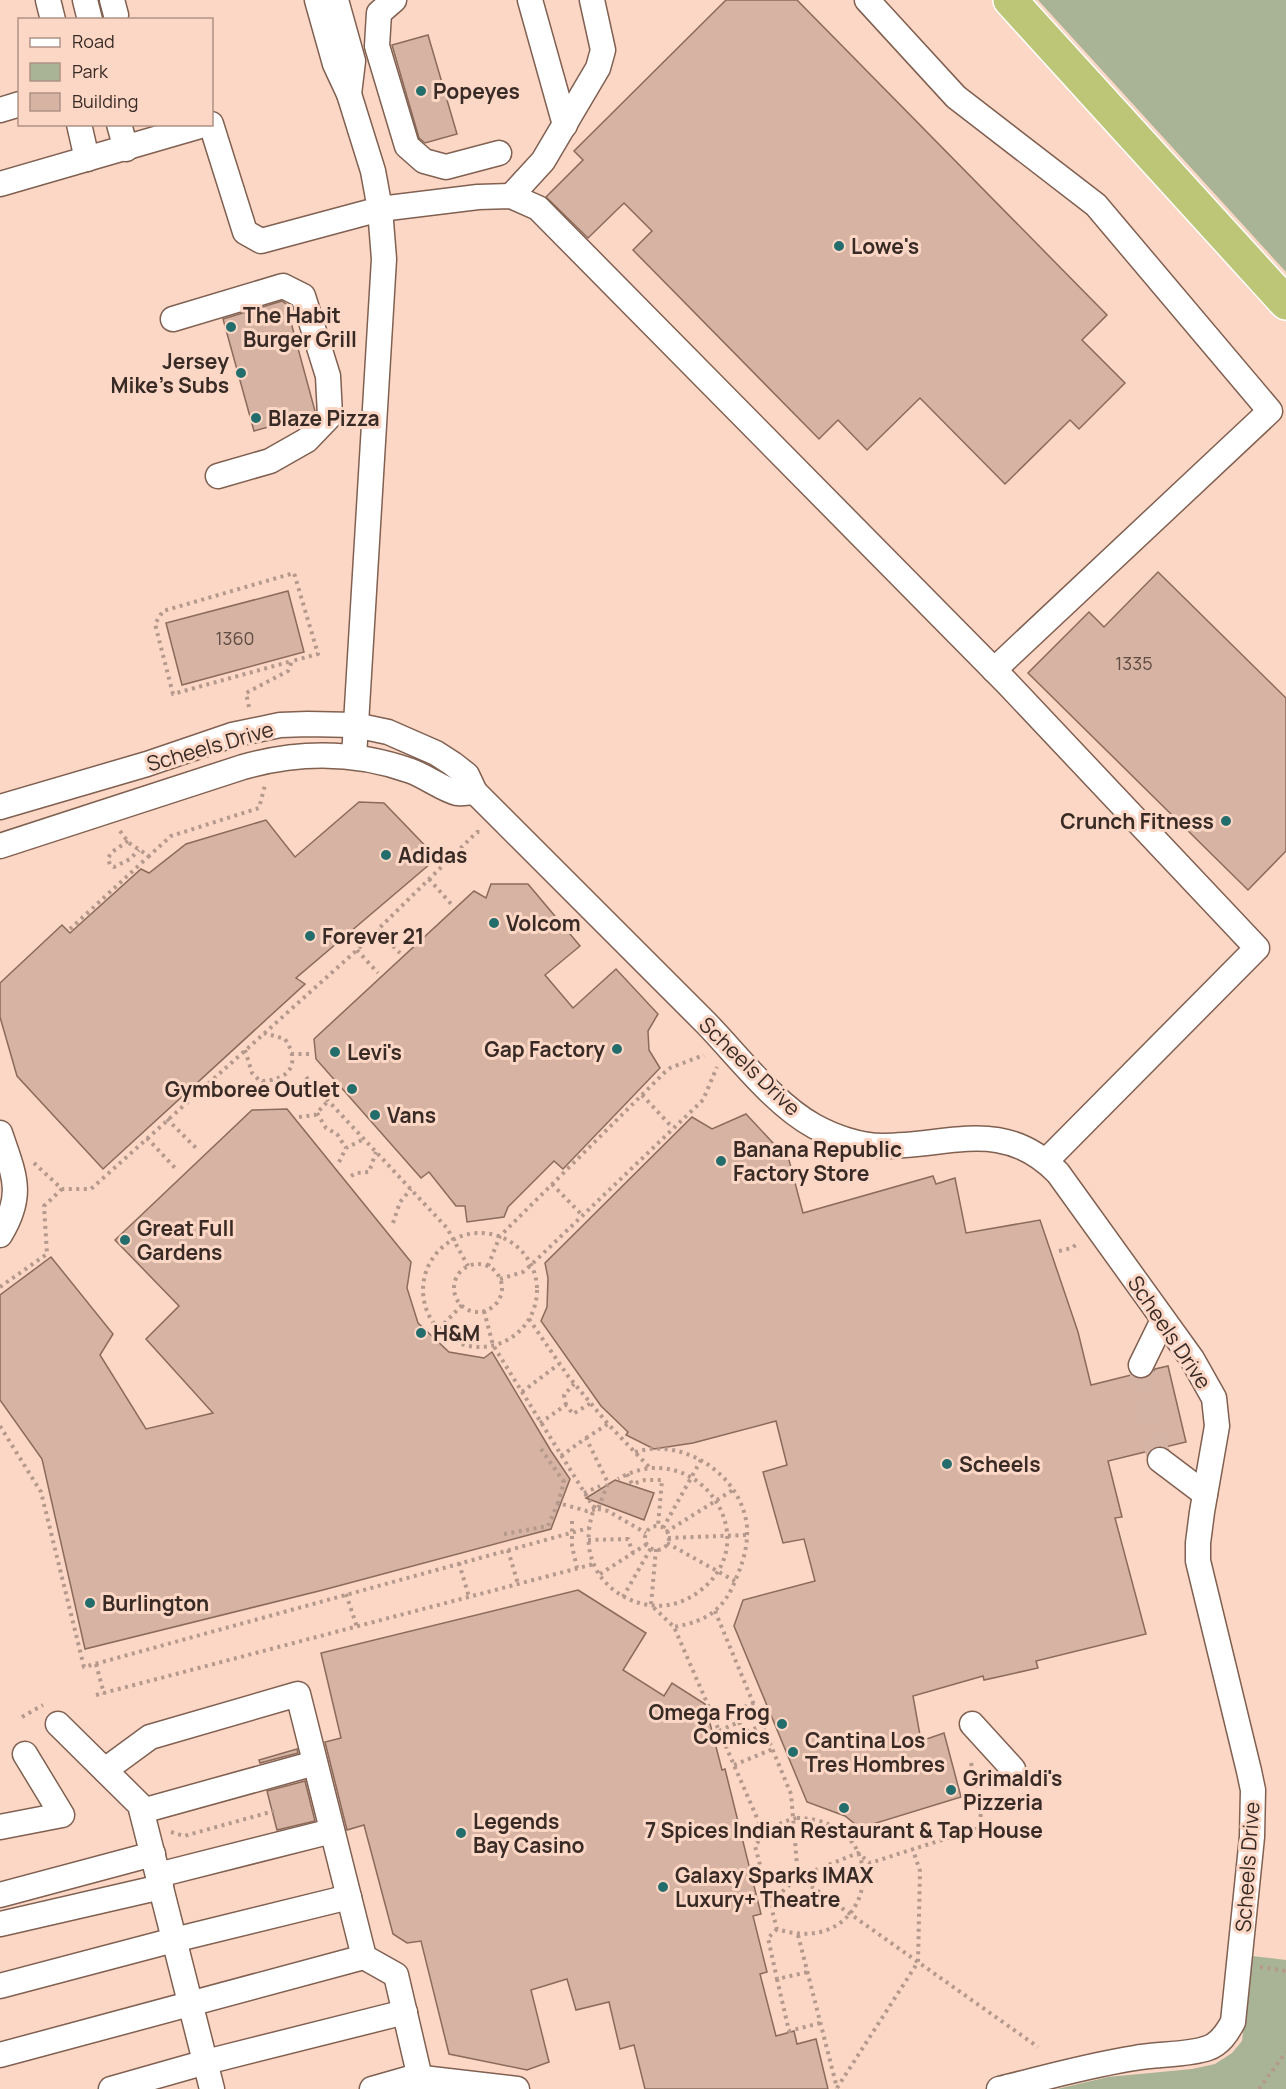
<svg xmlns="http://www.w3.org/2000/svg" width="1286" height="2089" font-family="Manrope,sans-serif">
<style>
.green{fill:#a9b496}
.building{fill:#d6b3a2;stroke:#8b6b5c;stroke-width:1.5}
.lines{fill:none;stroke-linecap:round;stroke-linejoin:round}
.minor-tunnel{stroke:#d5b4a6;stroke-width:24;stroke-dasharray:24 12;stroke-linecap:butt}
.minor-casing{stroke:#806051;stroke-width:27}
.highway-casing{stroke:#fff;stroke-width:36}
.path{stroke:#b5998c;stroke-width:4;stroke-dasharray:3 4.5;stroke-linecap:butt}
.minor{stroke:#fff;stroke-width:24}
.highway{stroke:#bcc676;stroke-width:33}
.path-bridge{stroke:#b5998c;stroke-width:4;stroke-dasharray:3 4.5;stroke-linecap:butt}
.poi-dot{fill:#236e6c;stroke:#fcd7c6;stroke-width:2}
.labels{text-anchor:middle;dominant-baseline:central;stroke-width:6;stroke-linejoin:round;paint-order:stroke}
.number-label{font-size:18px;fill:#604c44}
.poi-label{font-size:21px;font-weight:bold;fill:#382a24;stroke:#fcd7c6;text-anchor:start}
.street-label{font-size:21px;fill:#382a24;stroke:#fcd7c6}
</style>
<rect width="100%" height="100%" fill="#fcd7c6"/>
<g class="green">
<polygon points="1038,0 1286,0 1286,272"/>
<polygon points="1252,1956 1286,1960 1286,2089 1057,2089 1108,2077 1192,2069 1215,2064 1232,2053 1242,2041"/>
</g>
<g class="building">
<polygon points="726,0 797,0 1107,315 1082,340 1125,383 1079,429 1070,420 1005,484 920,398 867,450 838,420 819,439 633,250 652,231 624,203 588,238 546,197 583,160 574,151"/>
<polygon points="428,35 457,134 425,143 419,138 392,45"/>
<polygon points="282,301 286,304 315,411 311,415 254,431 223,319"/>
<polygon points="1158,572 1286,698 1286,851 1248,890 1028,673 1089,612 1104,627"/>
<polygon points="288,591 304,652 182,685 166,623"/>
<polygon points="359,802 384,803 437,858 296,978 305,984 103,1169 17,1076 0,1017 0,983 62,925 70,933 141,869 149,873 186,844 266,820 295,857"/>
<polygon points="491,884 528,884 580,946 545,975 573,1008 616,969 658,1014 648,1031 649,1050 660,1068 563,1169 554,1161 508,1207 504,1217 467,1222 465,1206 456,1206 429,1172 421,1178 316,1059 314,1039 474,891 486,898"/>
<polygon points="287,1109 411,1262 407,1288 418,1323 449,1352 484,1358 492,1352 551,1451 570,1479 551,1529 323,1590 85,1649 42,1459 0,1400 0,1295 51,1257 113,1334 100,1355 146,1429 213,1413 146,1339 179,1306 115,1240 252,1110"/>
<polygon points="746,1114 789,1160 803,1213 933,1176 936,1184 955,1178 966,1233 1040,1220 1078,1332 1091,1385 1131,1375 1143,1379 1149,1376 1155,1369 1168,1366 1186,1442 1165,1447 1155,1447 1149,1451 1108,1461 1122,1517 1115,1518 1146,1634 1036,1661 1038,1668 984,1680 983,1676 913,1696 921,1741 944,1733 961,1797 860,1828 845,1816 807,1802 734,1626 743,1600 815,1581 804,1539 783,1543 763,1472 787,1465 776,1421 693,1443 654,1449 626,1435 628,1432 601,1406 541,1321 547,1307 548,1278 545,1263 692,1117 712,1129"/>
<polygon points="615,1480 654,1493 644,1520 586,1498"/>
<polygon points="578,1590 646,1633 623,1670 664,1696 672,1683 705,1704 722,1770 725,1769 761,1914 753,1916 767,1972 760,1974 776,2036 794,2031 797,2044 816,2039 828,2089 645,2089 634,2045 620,2049 609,2002 576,2010 567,1979 531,1990 549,2062 527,2070 449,2054 421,1941 407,1943 393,1934 364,1825 347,1830 325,1742 341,1738 321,1653"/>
<polygon points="297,1749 298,1753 260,1763 259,1760"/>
<polygon points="305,1781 315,1821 277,1830 267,1791"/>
</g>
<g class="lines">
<polyline class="minor-tunnel" points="1141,1365 1146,1414 1160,1460"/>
<g class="minor-casing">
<g id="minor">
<polyline points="48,0 53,20"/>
<polyline points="85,0 90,20"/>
<polyline points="112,0 116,15"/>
<polyline points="317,0 335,64 349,94 373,171 380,209 384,259 354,757"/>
<polyline points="336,0 353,61 349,94"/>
<polyline points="394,0 379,13 377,46 407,146 424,161 446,167 499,153"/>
<polyline points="530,0 565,125"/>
<polyline points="867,0 956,97 1096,205 1270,411 994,670"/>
<polyline points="0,110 20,104"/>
<polyline points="79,124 87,159"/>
<polyline points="119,124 126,149"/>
<polyline points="211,124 245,232 261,241 380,209 478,197 511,196 538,208 1007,683 1257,948 1046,1161"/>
<polyline points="0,184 207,124"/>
<polyline points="511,196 543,161 598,68 603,50 592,0"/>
<polyline points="173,319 283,286 303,296 328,376 330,416 307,440 270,461 218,476"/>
<path d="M0 807 147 764 232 735 280 725 308 724 355 725 388 732 436 753 453 764 467 775 475 792C552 869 629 946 706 1023 738 1056 774 1104 814 1126 834 1137 860 1146 883 1146 951 1146 1003 1117 1058 1173L1192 1359 1214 1398 1217 1426 1202 1512 1198 1543V1561L1249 1771 1253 1790 1252 1837 1233 2022C1227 2033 1220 2044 1208 2048 1190 2055 1155 2054 1135 2058 1089 2065 1044 2078 999 2089"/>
<path d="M0 846 243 767C299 751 355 751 411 771 425 776 444 790 457 793 462 794 470 792 475 792"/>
<path d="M0 1133C14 1175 25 1194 0 1235"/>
<polyline points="1141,1365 1163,1320"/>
<polyline points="1160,1460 1205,1494"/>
<polyline points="58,1724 140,1805 212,2089"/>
<polyline points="972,1724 1013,1769"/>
<polyline points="105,1770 150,1737 298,1694 364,1957 396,1975 420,2078"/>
<polyline points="142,1811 315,1763"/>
<polyline points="0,1827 62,1815 25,1754"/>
<polyline points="158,1875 332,1831"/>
<polyline points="0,1895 153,1854"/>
<polyline points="0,1924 161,1887"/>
<polyline points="0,1986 174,1940 349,1897"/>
<polyline points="0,2055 364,1957"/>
<polyline points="111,2089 206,2062 405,2012"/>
<polyline points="372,2089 414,2077 517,2089"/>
</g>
</g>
<g class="highway-casing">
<polyline id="highway" points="1010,0 1286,303"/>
</g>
<g class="path">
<polyline points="249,707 246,693 288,671 292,661 318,654 294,573 163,611 155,624 173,694 292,661"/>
<polyline points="120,831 129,843 149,856 171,836 259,808 265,785"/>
<polyline points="128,841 112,852 108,858 110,865 114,867 130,859 139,850"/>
<polyline points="429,879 452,905"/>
<polyline points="70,929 149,856"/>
<polyline points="377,930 400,953"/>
<polyline points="357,950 378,973"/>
<path d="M245 1050 252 1073 260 1081C288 1081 302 1065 285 1039L264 1033"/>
<polyline points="291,1054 312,1054"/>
<polyline points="306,1077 447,1228 468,1266"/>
<polyline points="642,1095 673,1128"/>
<polyline points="262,1099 263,1081"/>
<polyline points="317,1113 326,1128 337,1134 346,1148"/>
<polyline points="299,1117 315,1115 328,1101"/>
<polyline points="167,1119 197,1149"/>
<polyline points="147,1138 176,1169"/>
<polyline points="339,1162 346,1148 364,1139"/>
<polyline points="34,1163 62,1189 91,1189 357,950 477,832 483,832"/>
<polyline points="351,1176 356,1173 369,1172 376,1152"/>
<polyline points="552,1184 582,1215"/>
<polyline points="393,1223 400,1202 411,1189"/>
<circle cx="480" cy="1290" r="57"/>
<polyline points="1059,1251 1072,1248 1079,1242"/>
<circle cx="478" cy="1288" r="24"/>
<polyline points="488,1266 500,1236 665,1072 670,1068 704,1055"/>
<polyline points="500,1279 523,1272 531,1265 703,1100 717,1067"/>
<polyline points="0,1287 47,1254 44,1206 62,1189"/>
<polyline points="484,1311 493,1345 594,1508"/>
<polyline points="529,1319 568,1376 608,1424 650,1468"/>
<polyline points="439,1329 462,1305"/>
<polyline points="522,1392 559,1364"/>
<polyline points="566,1405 564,1395 574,1384"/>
<polyline points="540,1423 566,1405 573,1414 591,1403"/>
<polyline points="0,1426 41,1492 84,1667 589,1528"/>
<polyline points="586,1438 608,1424"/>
<polyline points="541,1449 564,1482 558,1503"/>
<path d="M635 1452C685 1437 741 1475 747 1526 748 1544 744 1560 737 1576 725 1609 708 1621 674 1627"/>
<polyline points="561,1456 586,1438 608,1483"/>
<polyline points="627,1474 632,1484 645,1480 662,1480 658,1526"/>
<polyline points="584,1493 600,1486"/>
<path d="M595 1505C588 1526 585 1546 595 1567 605 1588 627 1602 649 1605 668 1608 686 1602 701 1590 768 1537 695 1434 618 1479"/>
<polyline points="598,1509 608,1511 646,1533"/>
<polyline points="572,1521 572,1546 577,1568"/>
<circle cx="657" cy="1538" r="12"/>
<polyline points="663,1528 701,1460"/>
<polyline points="666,1532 733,1490"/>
<polyline points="668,1538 746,1535"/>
<polyline points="588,1540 628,1539 633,1553"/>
<polyline points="667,1543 735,1581"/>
<polyline points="656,1549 651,1605 674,1627 764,1834"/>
<polyline points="508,1550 518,1584"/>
<polyline points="459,1563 469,1597"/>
<polyline points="600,1574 647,1544"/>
<polyline points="346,1594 357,1627"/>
<polyline points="623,1597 651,1548"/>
<polyline points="715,1611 791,1794 798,1877 770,1903"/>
<polyline points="96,1664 104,1694"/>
<polyline points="96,1695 594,1564"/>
<polyline points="22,1717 43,1705"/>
<polyline points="739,1722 744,1733 763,1725"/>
<polyline points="719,1731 739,1722 734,1711 754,1703"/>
<polyline points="971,1763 982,1805 979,1828 870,1863 858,1853 798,1877 1038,2047"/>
<polyline points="734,1765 773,1749"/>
<path d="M797 1818C898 1819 877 1961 777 1929L755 1846C765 1831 778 1822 797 1818Z"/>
<polyline points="171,1832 184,1836 274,1811"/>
<polyline points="777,1929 768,1938 777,1979 808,1972"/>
<polyline points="798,1935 837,2088"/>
<polyline points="1260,1967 1286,1971"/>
<polyline points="777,1979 789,2031 820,2023"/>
<polyline points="837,2088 918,1962 920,1871 913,1850"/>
<polyline points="1259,2089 1286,2052"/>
</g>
<use href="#minor" class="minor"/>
<use href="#highway" class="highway"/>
<polyline class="path-bridge" points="504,1534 548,1526 558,1503 587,1511 598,1509 608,1483"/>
</g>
<g class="poi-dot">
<circle cx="421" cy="91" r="6"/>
<circle cx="839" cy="246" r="6"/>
<circle cx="231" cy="327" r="6"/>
<circle cx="241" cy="373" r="6"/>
<circle cx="256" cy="418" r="6"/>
<circle cx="1226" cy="821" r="6"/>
<circle cx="386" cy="855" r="6"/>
<circle cx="494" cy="923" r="6"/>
<circle cx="310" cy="936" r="6"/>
<circle cx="617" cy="1049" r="6"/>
<circle cx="335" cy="1052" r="6"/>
<circle cx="352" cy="1089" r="6"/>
<circle cx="375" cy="1115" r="6"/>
<circle cx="721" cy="1161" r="6"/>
<circle cx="125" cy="1240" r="6"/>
<circle cx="421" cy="1333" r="6"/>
<circle cx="947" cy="1464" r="6"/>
<circle cx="90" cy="1603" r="6"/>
<circle cx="782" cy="1724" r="6"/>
<circle cx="793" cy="1752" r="6"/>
<circle cx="951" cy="1790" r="6"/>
<circle cx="844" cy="1808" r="6"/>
<circle cx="461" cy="1833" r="6"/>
<circle cx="663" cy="1887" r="6"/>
</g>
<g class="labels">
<g class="number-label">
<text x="235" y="638">1360</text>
<text x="1134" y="663">1335</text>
</g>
<g class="poi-label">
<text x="433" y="91">Popeyes</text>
<text x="851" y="246">Lowe's</text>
<text x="243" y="315">The Habit<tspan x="243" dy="24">Burger Grill</tspan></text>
<text x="229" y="361" text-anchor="end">Jersey<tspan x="229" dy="24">Mike's Subs</tspan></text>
<text x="268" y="418">Blaze Pizza</text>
<text x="1214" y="821" text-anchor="end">Crunch Fitness</text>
<text x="398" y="855">Adidas</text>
<text x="506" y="923">Volcom</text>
<text x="322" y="936">Forever 21</text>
<text x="605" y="1049" text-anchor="end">Gap Factory</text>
<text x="347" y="1052">Levi's</text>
<text x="340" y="1089" text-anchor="end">Gymboree Outlet</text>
<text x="387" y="1115">Vans</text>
<text x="733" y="1149">Banana Republic<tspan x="733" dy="24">Factory Store</tspan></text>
<text x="137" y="1228">Great Full<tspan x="137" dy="24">Gardens</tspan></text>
<text x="433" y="1333">H&amp;M</text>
<text x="959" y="1464">Scheels</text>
<text x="102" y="1603">Burlington</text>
<text x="770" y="1712" text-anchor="end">Omega Frog<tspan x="770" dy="24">Comics</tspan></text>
<text x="805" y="1740">Cantina Los<tspan x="805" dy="24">Tres Hombres</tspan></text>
<text x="963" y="1778">Grimaldi's<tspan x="963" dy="24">Pizzeria</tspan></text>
<text x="473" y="1821">Legends<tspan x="473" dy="24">Bay Casino</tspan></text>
<text x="844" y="1830" text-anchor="middle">7 Spices Indian Restaurant &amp; Tap House</text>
<text x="675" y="1875">Galaxy Sparks IMAX<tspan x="675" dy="24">Luxury+ Theatre</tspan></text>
</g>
<g class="street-label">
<text transform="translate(210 746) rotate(-16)">Scheels Drive</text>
<text transform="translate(750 1066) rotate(44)">Scheels Drive</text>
<text transform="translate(1170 1332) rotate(56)">Scheels Drive</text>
<text transform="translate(1247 1867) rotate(-86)">Scheels Drive</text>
</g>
</g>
<rect x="18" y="18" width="195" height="108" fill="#fcd7c6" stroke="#ae9285" stroke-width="1.5"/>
<rect x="30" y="38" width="30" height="9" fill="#ffffff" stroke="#ae9285" stroke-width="1.5"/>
<text x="72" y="48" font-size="18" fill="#382a24">Road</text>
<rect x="30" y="63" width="30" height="18" fill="#a9b496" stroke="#ae9285" stroke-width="1.5"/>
<text x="72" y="78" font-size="18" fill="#382a24">Park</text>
<rect x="30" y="93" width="30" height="18" fill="#d6b3a2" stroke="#ae9285" stroke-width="1.5"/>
<text x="72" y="108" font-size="18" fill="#382a24">Building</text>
</svg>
